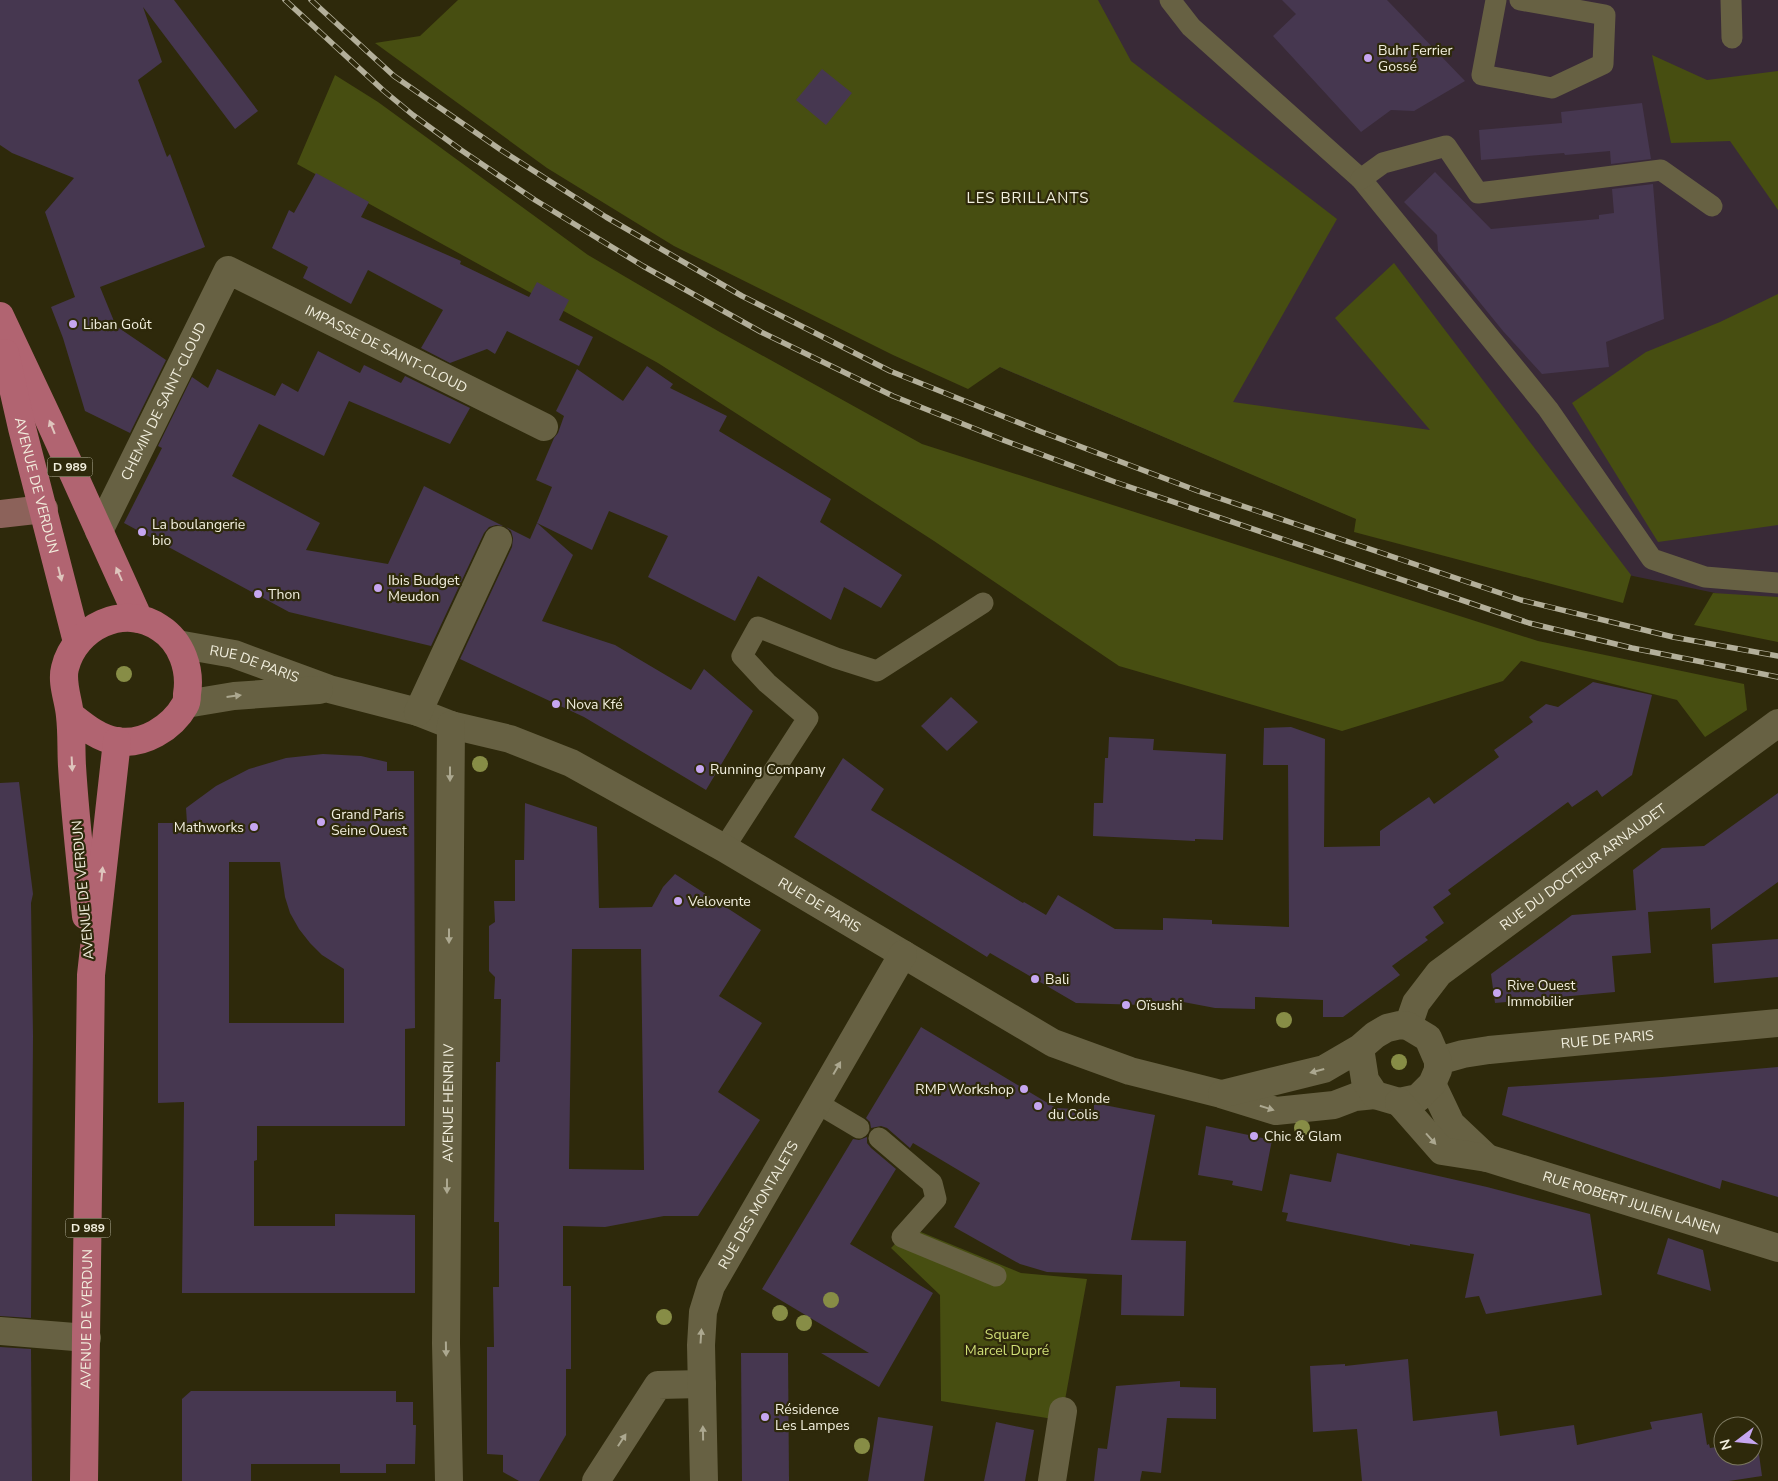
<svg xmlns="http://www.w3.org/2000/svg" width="1778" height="1481" font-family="'Nunito Sans',sans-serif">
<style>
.industrial{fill:#392a37}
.green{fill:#474e11}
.building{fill:#463750;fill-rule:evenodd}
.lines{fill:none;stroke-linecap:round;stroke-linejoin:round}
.service{stroke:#676143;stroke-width:21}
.pedestrian{stroke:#676143;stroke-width:28}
.minor{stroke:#676143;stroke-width:28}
.secondary{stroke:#8c625a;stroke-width:28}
.primary{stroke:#b16471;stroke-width:28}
.rail-casing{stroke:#b3af9a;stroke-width:5.5}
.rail{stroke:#2e290b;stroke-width:4;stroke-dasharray:11;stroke-linecap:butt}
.tree{fill:#878d46}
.oneway{fill:#dec5bd}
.oneway2{fill:#aca890}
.poi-dot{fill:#c6a6f0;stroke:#2e290b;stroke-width:2}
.labels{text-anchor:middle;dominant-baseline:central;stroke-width:4.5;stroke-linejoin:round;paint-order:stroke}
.shield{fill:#2e290b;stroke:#b7b49f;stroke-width:1}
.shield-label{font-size:12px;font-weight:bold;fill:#f2efde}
.poi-label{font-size:14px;fill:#f2efde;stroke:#2e290b;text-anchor:start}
.street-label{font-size:14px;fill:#f2efde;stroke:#2e290b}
.park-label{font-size:14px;fill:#d0df77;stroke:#2e290b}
.neighbourhood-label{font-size:15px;letter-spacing:1px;fill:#f2efde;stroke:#2e290b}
</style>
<rect width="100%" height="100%" fill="#2e290b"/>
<polygon class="industrial" points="458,0 1778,0 1778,606 1357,519 936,340"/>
<g class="green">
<polygon points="458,0 1098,0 1131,61 1337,219 1233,402 1430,430 1335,318 1394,263 1631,575 1623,603 1354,532 1356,519 1000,367 968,389 893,355 674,246 547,168 375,43 420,36"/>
<polygon points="1652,55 1707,80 1778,71 1778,210 1730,141 1671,143"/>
<polygon points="335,75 378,102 588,255 718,331 922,444 1538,641 1744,684 1747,710 1705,737 1677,700 1521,661 1503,681 1342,731 1119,666 934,541 658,363 297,164"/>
<polygon points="1778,294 1778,525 1658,542 1572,403 1646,352 1720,322"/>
<polygon points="1713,593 1778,597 1778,642 1694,625"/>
<polygon points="911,1228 1021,1273 1087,1279 1063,1411 1053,1419 941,1401 940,1295 891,1248"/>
</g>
<g class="building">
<polygon points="0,0 174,0 258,111 235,129 143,7 162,62 138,80 167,157 170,154 205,247 100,287 116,326 166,360 130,433 85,411 63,338 51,307 75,297 45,212 74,178 12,153 0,145"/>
<polygon points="1282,0 1387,0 1465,81 1414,111 1391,110 1361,132 1273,36 1296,14"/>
<polygon points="822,69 852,93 826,125 796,100"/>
<polygon points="1642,103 1651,159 1611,164 1610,151 1565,155 1564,153 1481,160 1479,130 1562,123 1561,112"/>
<polygon points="1435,172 1491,229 1599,219 1599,215 1614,213 1612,189 1653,184 1664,319 1606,342 1609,367 1542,374 1503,331 1438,251 1437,235 1404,202"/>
<polygon points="316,173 369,202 361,217 461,261 460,264 529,297 537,282 569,300 559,320 593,337 579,366 507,331 495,354 487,349 450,363 421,348 443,310 368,270 351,304 303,278 308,267 272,248 289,210 294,213"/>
<polygon points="318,351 360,373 364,365 401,383 405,376 470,408 450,444 349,401 324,456 259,424 232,476 320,523 306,550 388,564 424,486 503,526 496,525 489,527 484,533 431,646 289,612 124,523 162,448 158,446 192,377 208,388 217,369 275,396 282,383 298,392"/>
<polygon points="647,366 673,384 670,388 727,416 719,431 831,499 820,522 902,575 881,608 844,587 831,620 758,576 735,621 648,577 668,536 609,511 592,550 537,523 552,487 536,480 554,438 558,433 564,416 556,411 577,369 623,401"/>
<polygon points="537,523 573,555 542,621 615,645 691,690 704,669 753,711 706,790 584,717 460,659 512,547 513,538 511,531 506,527 530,539"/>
<polygon points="1593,682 1652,695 1632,775 1602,797 1597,790 1572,807 1568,802 1448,890 1451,894 1433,907 1444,923 1425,937 1428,940 1392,966 1400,975 1343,1017 1323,1017 1323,1000 1255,997 1255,1009 1215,1008 1178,1001 1177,1006 1076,1003 990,953 987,957 794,837 843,758 884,789 871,810 1023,903 1024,902 1046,915 1058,895 1115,929 1163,930 1163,918 1212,920 1212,924 1289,927 1288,765 1263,765 1264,728 1291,727 1325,739 1324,847 1380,846 1380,831 1429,797 1434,804 1499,757 1494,750 1533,722 1529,717 1546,704 1558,707"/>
<polygon points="951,697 978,722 947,751 921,726"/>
<polygon points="1109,737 1154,739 1153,750 1226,754 1223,840 1195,839 1195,841 1093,836 1094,803 1103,803 1105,758 1108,758"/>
<path d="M323 754 361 756 387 762V771H414L415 1028 405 1029V1126H257V1160L254 1161V1226H335V1214L415 1215V1293H182L184 1102 158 1103V823H187L186 808 216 786 249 769 286 758ZM229 862H280L285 897 290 913 299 929 310 943 322 955 344 969V1023H229Z"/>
<polygon points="19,782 33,894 31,903 33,1036 31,1318 0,1316 0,783"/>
<polygon points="1778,793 1778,882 1711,930 1710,908 1648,912 1651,953 1612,956 1615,992 1495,1003 1491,974 1572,915 1636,910 1633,870 1662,848 1704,846"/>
<path d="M525 803 597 827 599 908 652 907 663 887 675 874 761 930 719 996 762 1023 718 1092 760 1120 698 1216H664L605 1227 563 1226V1286H571V1369H566V1435L539 1481H519L503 1472V1455L487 1454V1347H494L493 1287H499V1222H494L496 1062H500L501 999H494L495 977 489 971V926L495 922 494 901H515V860H524ZM572 949H641L644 1170 569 1169Z"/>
<polygon points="1778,939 1778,977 1714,983 1712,944"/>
<polygon points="921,1027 1056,1108 1094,1110 1094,1103 1155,1115 1131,1240 1186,1241 1184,1316 1121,1315 1122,1275 1047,1272 1020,1264 954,1227 980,1183 913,1143 910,1148 887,1128 881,1126 871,1128 870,1122 866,1118"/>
<polygon points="1778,1067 1778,1197 1722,1180 1720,1189 1502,1115 1508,1087 1662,1077"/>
<polygon points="1206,1126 1272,1140 1262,1191 1232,1185 1233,1181 1198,1175"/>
<polygon points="867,1137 867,1143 871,1148 896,1169 850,1244 933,1293 879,1387 821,1353 869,1353 762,1289 853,1139 859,1140"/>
<polygon points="1337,1153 1487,1187 1590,1214 1602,1295 1486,1314 1479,1296 1465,1298 1474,1254 1410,1244 1410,1246 1286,1221 1288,1213 1282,1212 1290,1174 1331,1182"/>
<polygon points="1668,1238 1703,1250 1711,1291 1657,1274"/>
<polygon points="0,1347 31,1349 32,1481 0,1481"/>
<polygon points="741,1353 788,1353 789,1481 742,1481"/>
<polygon points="1408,1359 1413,1421 1497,1411 1500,1436 1574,1425 1577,1445 1652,1429 1650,1422 1702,1413 1707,1445 1709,1444 1710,1448 1723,1446 1723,1456 1753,1456 1753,1441 1757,1440 1762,1476 1729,1481 1362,1481 1357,1429 1313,1432 1310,1366 1345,1364 1345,1366"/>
<polygon points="1180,1381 1180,1387 1216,1388 1216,1419 1167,1418 1161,1473 1142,1471 1140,1481 1094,1481 1098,1448 1107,1449 1116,1386"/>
<polygon points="191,1391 396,1391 396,1402 413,1402 413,1425 416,1425 415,1464 386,1464 386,1473 340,1473 340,1464 251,1464 251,1481 182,1481 182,1399"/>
<polygon points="878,1417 933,1426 924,1481 868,1481"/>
<polygon points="996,1422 1034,1430 1025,1481 984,1481"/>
</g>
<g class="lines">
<g class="service">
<polyline points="1170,0 1191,27 1361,179 1548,409 1652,559 1705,577 1778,583"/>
<polyline points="1496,0 1482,75 1552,88 1603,64 1605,15 1520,0"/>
<polyline points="1731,0 1732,38"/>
<polyline points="1361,179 1383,163 1446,146 1478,193 1661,170 1712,206"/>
<polyline points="724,848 808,718 767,683 742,656 758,627 836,658 877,671 983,603"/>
<polyline points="817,1103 859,1128"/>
<polyline points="879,1138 932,1183 936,1199 902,1237 996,1276"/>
</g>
<polyline class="pedestrian" points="1052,1481 1063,1411"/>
<g class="minor">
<path id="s1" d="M99 531 228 270 544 427"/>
<path id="s2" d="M177 644 234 654 329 689 418 712 451 725 510 739 571 763 724 848 1053 1043 1130 1071 1221 1094 1276 1111 1334 1105 1355 1097 1375 1095"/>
<polyline points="186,704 234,696 319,690"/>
<polyline points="418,712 498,540"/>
<path id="s3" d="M1408 1026 1416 1003 1439 973 1778 723"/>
<path id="s4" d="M1438 1061 1463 1054 1489 1050 1778 1023"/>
<polyline points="1432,1084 1451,1124 1487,1158"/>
<polyline points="1222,1094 1324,1069 1360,1048 1375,1035 1387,1028 1400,1025 1408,1026 1428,1038 1438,1061 1438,1070 1432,1084 1418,1098 1399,1102 1375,1095 1365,1080 1360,1048"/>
<path id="s5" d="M1399 1102 1442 1151 1487 1158 1778 1248"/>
<polyline points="0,1331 87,1338"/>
<path id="s6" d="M449 1481 446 1343 451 725"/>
<polyline points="596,1481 658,1385 702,1384"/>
<path id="s7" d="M704 1481 701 1345 703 1312 711 1286 903 954"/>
</g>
<polyline class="secondary" points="0,514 44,509"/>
<g class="primary">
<polyline points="0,316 49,420 139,619"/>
<path id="s8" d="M5 353 22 428 77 642"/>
<path d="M70 715C84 726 98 738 116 741 143 746 172 728 185 705 187 702 187 698 187 694 191 670 182 642 160 628 124 603 75 627 65 668 61 683 69 701 70 716 72 733 71 749 72 766 75 816 81 866 86 916"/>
<path id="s9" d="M84 1481 91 975 117 741"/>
</g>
<g class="rail-casing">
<g id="rail">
<polyline points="285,0 384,91 413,115 461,150 535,200 643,266 761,332 893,396 1003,440 1115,482 1529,623 1632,648 1778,677"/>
<polyline points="311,0 394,76 501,150 606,217 742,296 890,371 1042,432 1198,491 1521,600 1673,637 1778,656"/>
</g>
</g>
<use href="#rail" class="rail"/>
</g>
<g class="tree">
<circle cx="124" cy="674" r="8"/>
<circle cx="480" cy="764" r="8"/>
<circle cx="1284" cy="1020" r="8"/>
<circle cx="1399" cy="1062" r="8"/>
<circle cx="1302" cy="1128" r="8"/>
<circle cx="831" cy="1300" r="8"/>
<circle cx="780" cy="1313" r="8"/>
<circle cx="664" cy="1317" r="8"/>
<circle cx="804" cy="1323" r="8"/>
<circle cx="862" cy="1446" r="8"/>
</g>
<defs><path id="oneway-solid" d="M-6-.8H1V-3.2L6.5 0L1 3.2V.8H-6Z" transform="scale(1.25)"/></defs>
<g class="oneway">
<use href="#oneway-solid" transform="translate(52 427) rotate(-112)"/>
<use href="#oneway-solid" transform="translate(60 574) rotate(76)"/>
<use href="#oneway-solid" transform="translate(119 574) rotate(-114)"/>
<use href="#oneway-solid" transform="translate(72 764) rotate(87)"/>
<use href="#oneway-solid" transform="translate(102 874) rotate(-84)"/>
</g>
<g class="oneway2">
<use href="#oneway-solid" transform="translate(234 696) rotate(-7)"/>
<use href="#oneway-solid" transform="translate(450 774) rotate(90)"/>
<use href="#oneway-solid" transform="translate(449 936) rotate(90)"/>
<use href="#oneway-solid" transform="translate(837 1068) rotate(-60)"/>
<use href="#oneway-solid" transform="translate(1317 1071) rotate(165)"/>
<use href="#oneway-solid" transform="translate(1267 1108) rotate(17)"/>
<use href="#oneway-solid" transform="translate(1431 1139) rotate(48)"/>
<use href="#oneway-solid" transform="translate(447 1186) rotate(90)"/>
<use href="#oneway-solid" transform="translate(701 1336) rotate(-86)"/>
<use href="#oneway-solid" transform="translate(446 1349) rotate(89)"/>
<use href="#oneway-solid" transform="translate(703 1433) rotate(-91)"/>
<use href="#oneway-solid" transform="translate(622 1440) rotate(-57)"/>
</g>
<g class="poi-dot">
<circle cx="1368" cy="58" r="5"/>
<circle cx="73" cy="324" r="5"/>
<circle cx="142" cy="532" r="5"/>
<circle cx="378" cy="588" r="5"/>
<circle cx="258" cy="594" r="5"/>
<circle cx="556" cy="704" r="5"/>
<circle cx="700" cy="769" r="5"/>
<circle cx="321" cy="822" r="5"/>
<circle cx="254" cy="827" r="5"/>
<circle cx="678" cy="901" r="5"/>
<circle cx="1035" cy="979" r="5"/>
<circle cx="1497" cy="993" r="5"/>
<circle cx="1126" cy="1005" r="5"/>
<circle cx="1024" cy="1089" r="5"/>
<circle cx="1038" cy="1106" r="5"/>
<circle cx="1254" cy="1136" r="5"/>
<circle cx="765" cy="1417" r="5"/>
</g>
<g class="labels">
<g class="shield">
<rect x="47.5" y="457.5" width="45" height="19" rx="4"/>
<rect x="65.5" y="1218.5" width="45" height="19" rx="4"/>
</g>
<g class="shield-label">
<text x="70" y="467">D 989</text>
<text x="88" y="1228">D 989</text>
</g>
<g class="poi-label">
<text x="1378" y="50">Buhr Ferrier<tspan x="1378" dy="16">Gossé</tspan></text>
<text x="83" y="324">Liban Goût</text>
<text x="152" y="524">La boulangerie<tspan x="152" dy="16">bio</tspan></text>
<text x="388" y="580">Ibis Budget<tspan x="388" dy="16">Meudon</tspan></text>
<text x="268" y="594">Thon</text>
<text x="566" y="704">Nova Kfé</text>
<text x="710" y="769">Running Company</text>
<text x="331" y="814">Grand Paris<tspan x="331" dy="16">Seine Ouest</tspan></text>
<text x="244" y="827" text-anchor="end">Mathworks</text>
<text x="688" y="901">Velovente</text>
<text x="1045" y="979">Bali</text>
<text x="1507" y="985">Rive Ouest<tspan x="1507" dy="16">Immobilier</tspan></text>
<text x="1136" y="1005">Oïsushi</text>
<text x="1014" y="1089" text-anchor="end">RMP Workshop</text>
<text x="1048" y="1098">Le Monde<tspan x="1048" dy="16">du Colis</tspan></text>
<text x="1264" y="1136">Chic &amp; Glam</text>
<text x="775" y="1409">Résidence<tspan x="775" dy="16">Les Lampes</tspan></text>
</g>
<g class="street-label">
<text stroke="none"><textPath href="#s1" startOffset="468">IMPASSE DE SAINT-CLOUD</textPath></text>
<text stroke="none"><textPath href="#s1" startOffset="145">CHEMIN DE SAINT-CLOUD</textPath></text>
<text stroke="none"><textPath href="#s8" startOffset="136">AVENUE DE VERDUN</textPath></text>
<text stroke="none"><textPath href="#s2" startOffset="80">RUE DE PARIS</textPath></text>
<text stroke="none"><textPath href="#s3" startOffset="241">RUE DU DOCTEUR ARNAUDET</textPath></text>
<text transform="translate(83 890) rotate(-95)">AVENUE DE VERDUN</text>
<text stroke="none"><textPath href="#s2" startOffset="699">RUE DE PARIS</textPath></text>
<text stroke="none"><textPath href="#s4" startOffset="171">RUE DE PARIS</textPath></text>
<text stroke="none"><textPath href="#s6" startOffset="378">AVENUE HENRI IV</textPath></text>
<text stroke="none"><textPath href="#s5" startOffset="262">RUE ROBERT JULIEN LANEN</textPath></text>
<text stroke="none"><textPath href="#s7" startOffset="290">RUE DES MONTALETS</textPath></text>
<text stroke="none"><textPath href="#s9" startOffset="162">AVENUE DE VERDUN</textPath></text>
</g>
<g class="park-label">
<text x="1007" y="1334">Square<tspan x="1007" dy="16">Marcel Dupré</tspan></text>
</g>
<g class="neighbourhood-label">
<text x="1028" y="198">LES BRILLANTS</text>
</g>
</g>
<g transform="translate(1738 1441) rotate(254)"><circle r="24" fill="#2e290b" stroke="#7c785f"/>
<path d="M0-4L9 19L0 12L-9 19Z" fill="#c6a6f0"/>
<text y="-8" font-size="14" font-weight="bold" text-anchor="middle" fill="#f2efde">N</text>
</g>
</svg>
